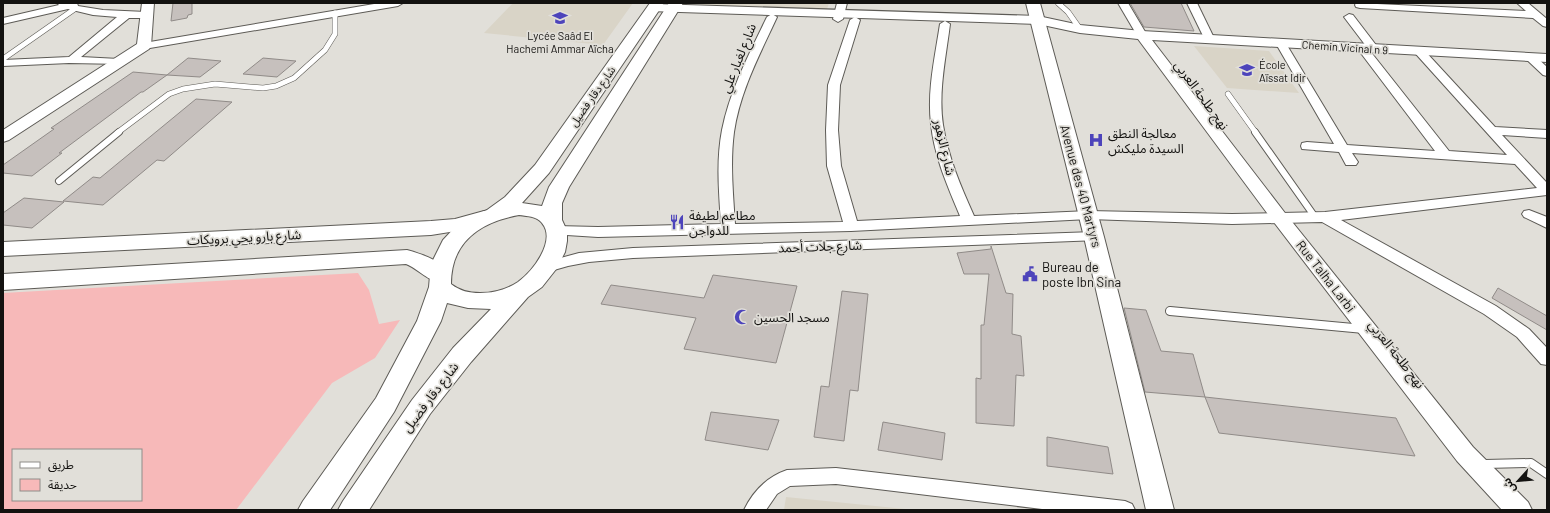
<svg xmlns="http://www.w3.org/2000/svg" width="1550" height="513" font-family="Barlow,'Noto Sans Arabic',sans-serif">
<style>
.built{fill:#d9d4c7}
.green{fill:#f7b9b9;fill-rule:evenodd}
.building{fill:#c6c0bd;stroke:#908b88}
.lines{fill:none;stroke-linecap:round;stroke-linejoin:round}
.service-far2-casing{stroke:#5d5b56;stroke-width:6}
.service-far1-casing{stroke:#5d5b56;stroke-width:8}
.service-casing{stroke:#5d5b56;stroke-width:10}
.minor-casing{stroke:#5d5b56;stroke-width:2}
.tertiary-casing{stroke:#5d5b56;stroke-width:2}
.secondary-casing{stroke:#5d5b56;stroke-width:2}
.primary-casing{stroke:#5d5b56;stroke-width:2}
.service-far2{stroke:#fff;stroke-width:5}
.service-far1{stroke:#fff;stroke-width:6}
.service{stroke:#fff;stroke-width:8}
.minor{fill:#fff;fill-rule:evenodd}
.tertiary{fill:#fff;fill-rule:evenodd}
.secondary{fill:#fff;fill-rule:evenodd}
.primary{fill:#fff;fill-rule:evenodd}
.labels{text-anchor:middle;dominant-baseline:central;stroke-width:3.5;stroke-linejoin:round;paint-order:stroke}
.far-poi-label{font-size:11px;fill:#131210;stroke:#e1dfd9}
.far-street-label{font-size:11px;fill:#131210;stroke:#e1dfd9}
.street-label{font-size:13px;fill:#131210;stroke:#e1dfd9}
.poi-label{font-size:13px;fill:#131210;stroke:#e1dfd9;text-anchor:start}
</style>
<rect width="100%" height="100%" fill="#e1dfd9"/>
<g class="built">
<polygon points="513,3 633,3 603,45 484,33"/>
<polygon points="701,3 829,3 827,9 700,6"/>
<polygon points="1194,46 1269,51 1299,93 1227,88"/>
<polygon points="786,497 915,510 784,510"/>
</g>
<path class="green" d="M358 273 369 290 379 324 400 320 375 358 332 383 236 510H3V293ZM13 450H141V500H13Z"/>
<g class="building">
<polygon points="173,3 192,3 192,14 188,15 187,18 171,21"/>
<polygon points="1130,3 1181,3 1194,31 1144,27"/>
<polygon points="188,58 221,61 200,77 167,75"/>
<polygon points="263,58 296,61 277,77 243,74"/>
<polygon points="133,72 167,75 143,92 141,92 59,153 62,153 32,176 3,173 3,165 54,129 51,128"/>
<polygon points="196,99 232,102 164,161 157,160 103,205 63,201 93,177 100,178"/>
<polygon points="24,198 64,202 32,228 3,225 3,213"/>
<polygon points="991,246 1006,293 1013,294 1012,334 1021,336 1024,376 1016,375 1014,426 976,423 976,378 981,379 981,325 984,325 989,274 964,274 957,253 991,249"/>
<polygon points="713,275 797,286 776,363 684,349 696,318 601,304 611,285 704,298"/>
<polygon points="1498,288 1547,316 1547,330 1492,298"/>
<polygon points="842,291 868,294 858,391 850,390 844,441 814,437 821,386 829,387"/>
<polygon points="1124,308 1146,310 1161,351 1193,354 1205,397 1145,392"/>
<polygon points="1205,397 1396,418 1415,456 1219,433"/>
<polygon points="711,412 779,420 768,450 705,440"/>
<polygon points="883,422 945,433 942,460 878,450"/>
<polygon points="1047,437 1108,447 1113,474 1047,466"/>
</g>
<g class="lines">
<g class="service-far2-casing">
<g id="service-far2">
<polyline points="1058,3 1068,12 1080,29"/>
<polyline points="3,59 76,8"/>
<polyline points="1228,94 1256,133"/>
<polyline points="117,133 169,94 183,89 215,84 263,88 276,86 294,78 325,50 335,34 335,13"/>
</g>
</g>
<g class="service-far1-casing">
<g id="service-far1">
<polyline points="1255,132 1315,217"/>
<polyline points="59,181 119,132"/>
</g>
</g>
<g class="service-casing">
<g id="service">
<polyline points="1170,311 1364,329"/>
<polyline points="1485,464 1531,463 1547,474"/>
</g>
</g>
<g class="minor-casing">
<g id="minor">
<polygon points="57,3 77,3 78,6 103,10 146,12 151,15 146,18 129,18 81,57 119,59 123,60 125,62 123,64 69,63 3,66 3,60 69,57 117,17 93,15 68,9 3,24 3,18 59,5"/>
<polygon points="380,3 403,3 398,6 144,49 139,46 144,43"/>
<polygon points="837,3 847,3 843,19 838,22 833,19"/>
<polygon points="1118,3 1128,3 1147,35 1146,37 1138,37"/>
<polygon points="1187,3 1197,3 1214,38 1213,40 1205,40"/>
<polygon points="1356,3 1526,11 1517,3 1528,3 1547,19 1547,27 1543,26 1533,18 1360,8 1356,7 1355,5"/>
<path d="M772 14 777 17C760 54 740 91 734 132 730 162 733 194 735 224L843 222 827 166 826 130 828 85 850 20 855 17 860 20 840 85 838 130 841 166 857 221 960 216C948 187 934 156 931 124 927 90 935 57 940 24L945 21 950 24C946 57 938 92 943 125 948 157 961 187 974 216L1089 211 1232 214 1325 212 1537 188 1515 164 1352 153 1358 162 1356 165H1346L1339 152 1302 149 1301 146 1302 143 1307 142 1334 144 1275 42 1280 39 1285 42 1347 145 1435 151 1357 48 1358 46H1366L1344 17 1349 14 1353 15 1379 49 1378 51H1370L1449 151 1507 155 1415 53 1414 51 1415 49H1423L1495 127 1547 130V138L1502 135 1547 183V195L1341 220 1496 306 1529 329 1547 348V365L1541 364 1517 337 1484 314 1322 222 1232 224 1089 219 851 231 598 237 551 234 549 231 551 228 556 226 598 227 721 224C719 193 716 161 722 130 730 90 749 54 767 17Z"/>
<polygon points="1530,54 1534,55 1547,67 1547,76 1543,75 1526,59 1524,57 1526,55"/>
<polygon points="1529,210 1547,217 1547,228 1524,217 1522,214 1524,211"/>
<polygon points="1094,232 1099,234 1101,237 1099,240 633,258 589,262 568,266 547,272 542,271 539,267 542,263 579,253 633,248"/>
<path d="M836 468 1125 501 1132 504 1135 510H1050L836 484 790 486 777 494 766 510H744C753 491 767 477 787 470Z"/>
</g>
</g>
<g class="tertiary-casing">
<g id="tertiary">
<polygon points="142,3 154,3 151,46 149,49 9,140 3,142 3,130 137,44"/>
<polygon points="654,4 1038,16 1080,25 1142,31 1547,54 1547,62 1152,40 1285,213 1473,447 1528,502 1532,510 1502,510 1457,461 1273,221 1138,39 1080,33 1038,24 649,11 648,8 649,5"/>
</g>
</g>
<g class="secondary-casing">
<g id="secondary">
<polygon points="1026,3 1040,3 1104,237 1174,510 1146,510 1084,237"/>
<polygon points="484,211 491,213 494,217 491,221 456,231 431,235 3,256 3,242 431,221 455,219"/>
<path d="M407 250C424 255 441 260 451 276L448 281C431 286 421 270 406 264L3 290V274Z"/>
</g>
</g>
<g class="primary-casing">
<path id="primary" d="M650 3H664L549 173 522 203 542 206 549 187 669 3H683L569 187 562 203V220L567 231V241L565 252 557 268 542 287 528 297 471 362 430 414 369 510H338L343 501 412 400 453 348 491 309 468 308 447 303 441 321 394 412 330 510H298L303 501 376 398 417 321 429 287 431 264 443 240 458 224 468 218 487 210 505 197 535 165ZM519 215C526 216 537 216 542 223 557 241 532 272 518 282 506 290 493 293 480 293 469 293 460 291 451 284 451 242 480 222 519 215Z"/>
</g>
<use href="#service-far2" class="service-far2"/>
<use href="#service-far1" class="service-far1"/>
<use href="#service" class="service"/>
<use href="#minor" class="minor"/>
<use href="#tertiary" class="tertiary"/>
<use href="#secondary" class="secondary"/>
<use href="#primary" class="primary"/>
</g>
<defs>
<g id="school-bare" transform="scale(1.2)"><path d="M0-5L7-2L0 1L-7-2ZM-4 1L0 2.5L4 1V4Q0 6-4 4Z" fill="#4d44bb" stroke="#e1dfd9" stroke-width="2.5" paint-order="stroke"/></g>
<g id="hospital-bare" transform="scale(1.2)"><path d="M-5-5h3v3.5h4V-5h3V5h-3V1.5h-4V5h-3Z" fill="#4d44bb" stroke="#e1dfd9" stroke-width="2.5" paint-order="stroke"/></g>
<g id="restaurant-bare" transform="scale(1.2)"><path d="M-5-6h1v4h1v-4h1v4h1v-4h1v5L-1.5 .5V6h-2V.5L-5-1ZM5-6V6H3V1.5H1.5Q1.5-4 5-6Z" fill="#4d44bb" stroke="#e1dfd9" stroke-width="2.5" paint-order="stroke"/></g>
<g id="civic-bare" transform="scale(1.2)"><path d="M-.6-6.5H3V-4.5H.6V-3L4-1V1h2V6H-6V1h2V-1L-.6-3ZM-1.2 2.5V6h2.4V2.5Z" fill="#4d44bb" stroke="#e1dfd9" stroke-width="2.5" paint-order="stroke"/></g>
<g id="mosque-bare" transform="scale(1.2)"><path d="M3.5-4.9A6 6 0 1 0 3.5 4.9A5 5 0 1 1 3.5-4.9Z" fill="#4d44bb" stroke="#e1dfd9" stroke-width="2.5" paint-order="stroke"/></g>
</defs>
<g fill-rule="evenodd">
<use href="#school-bare" x="560" y="18"/>
<use href="#school-bare" x="1247" y="70"/>
<use href="#hospital-bare" x="1096" y="140"/>
<use href="#restaurant-bare" x="677" y="222"/>
<use href="#civic-bare" x="1030" y="274"/>
<use href="#mosque-bare" x="742" y="317"/>
</g>
<g class="labels">
<g class="far-poi-label">
<text x="560" y="35">Lycée Saâd El<tspan x="560" dy="13">Hachemi Ammar Aïcha</tspan></text>
<text x="1259" y="64" text-anchor="start">École<tspan x="1259" dy="13">Aïssat Idir</tspan></text>
</g>
<g class="far-street-label">
<text transform="translate(1345 47) rotate(4)">Chemin Vicinal n 9</text>
<text transform="translate(592 96) rotate(-55)">شارع دقار فضيل</text>
</g>
<g class="street-label">
<text transform="translate(738 58) rotate(-68)">شارع لغبار علي</text>
<text transform="translate(1202 95) rotate(54)">نهج طلحة العربي</text>
<text transform="translate(945 147) rotate(77)">شارع الزهور</text>
<text transform="translate(1081 186) rotate(75)">Avenue des 40 Martyrs</text>
<text transform="translate(244 237) rotate(-3)">شارع بارو يحي برويكات</text>
<text transform="translate(820 246) rotate(-2)">شارع جلات أحمد</text>
<text transform="translate(1326 276) rotate(52)">Rue Talha Larbi</text>
<text transform="translate(1397 354) rotate(52)">نهج طلحة العربي</text>
<text transform="translate(430 397) rotate(-53)">شارع دقار فضيل</text>
</g>
<g class="poi-label">
<text x="1108" y="133">معالجة النطق<tspan x="1108" dy="15">السيدة مليكش</tspan></text>
<text x="689" y="215">مطاعم لطيفة<tspan x="689" dy="15">للدواجن</tspan></text>
<text x="1042" y="267">Bureau de<tspan x="1042" dy="15">poste Ibn Sina</tspan></text>
<text x="754" y="317">مسجد الحسين</text>
</g>
</g>
<rect width="1550" height="513" fill="none" stroke="#131210" stroke-width="8"/>
<rect x="12" y="449" width="130" height="52" fill="#e1dfd9" stroke="#8f8d89"/>
<rect x="20" y="462" width="20" height="6" fill="#ffffff" stroke="#8f8d89"/>
<text x="48" y="469" font-size="12" fill="#131210">طريق</text>
<rect x="20" y="479" width="20" height="12" fill="#f7b9b9" stroke="#8f8d89"/>
<text x="48" y="489" font-size="12" fill="#131210">حديقة</text>
<g transform="translate(1518 481) rotate(243)" stroke="#e1dfd9" stroke-width="3" paint-order="stroke">
<path d="M0-3L7 15L0 10L-7 15Z" fill="#131210"/>
<text y="-6" font-size="11" font-weight="bold" text-anchor="middle" fill="#131210">ش</text>
</g>
</svg>
